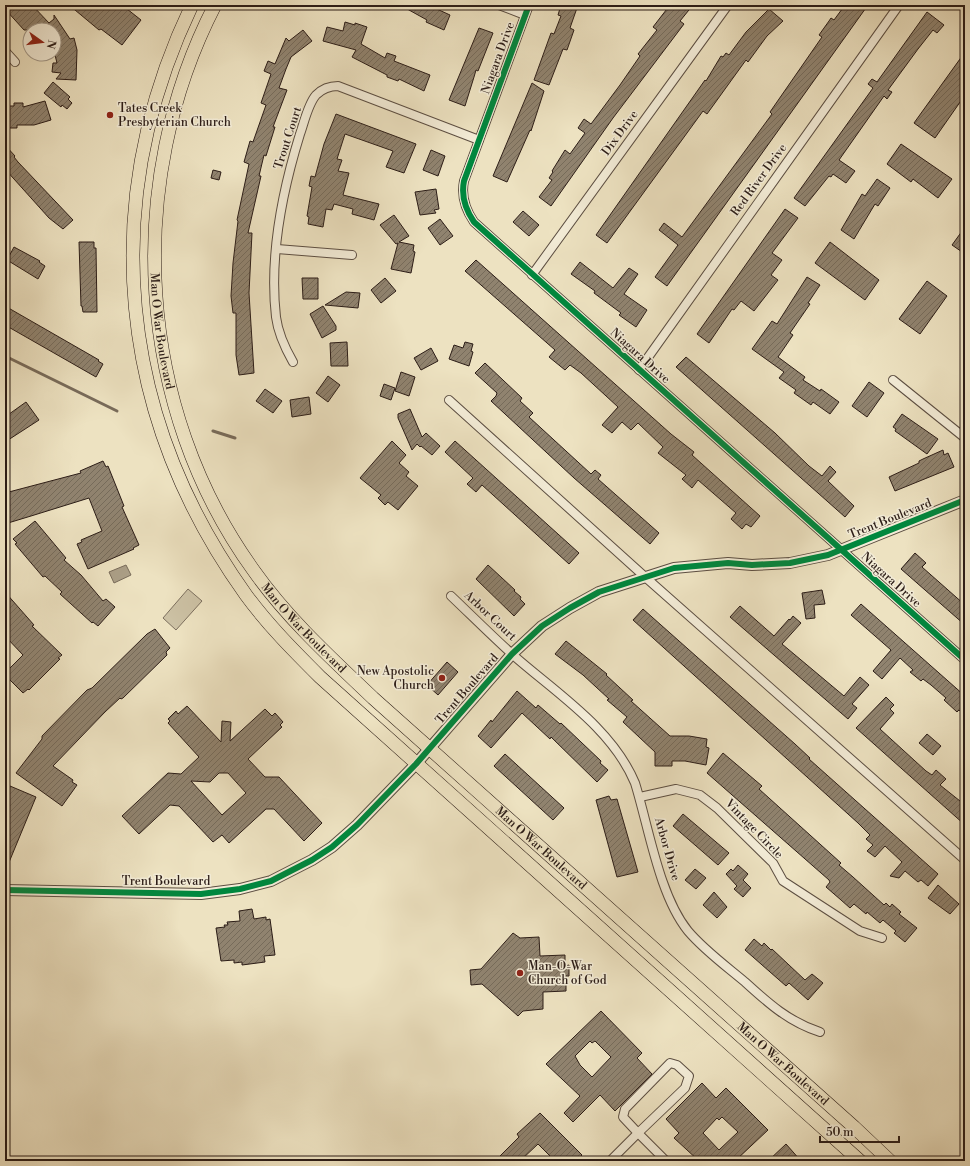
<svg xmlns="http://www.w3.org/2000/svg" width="970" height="1166" font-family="'Libre Bodoni',serif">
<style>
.park{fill:#ccc1a4;stroke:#7c6f5e}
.water{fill:#ab9f87;stroke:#786b5a}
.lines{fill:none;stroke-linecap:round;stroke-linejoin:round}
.stream{stroke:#786b5a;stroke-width:3}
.building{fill:url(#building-hatch);stroke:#2c1d17;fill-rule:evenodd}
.minor-casing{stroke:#5c4e42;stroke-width:10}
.tertiary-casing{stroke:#5c4e42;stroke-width:12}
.primary-casing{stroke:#2c1d17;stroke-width:14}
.minor{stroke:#f3ecd7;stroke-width:8}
.tertiary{stroke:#f3ecd7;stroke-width:10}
.primary{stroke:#ede2c1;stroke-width:13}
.cycleway-casing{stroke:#f3ecd7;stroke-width:8}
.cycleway{stroke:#00873e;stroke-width:6}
.poi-dot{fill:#8f2418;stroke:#f3ecd7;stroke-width:1.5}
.labels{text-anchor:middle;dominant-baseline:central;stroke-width:3;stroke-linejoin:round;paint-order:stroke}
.street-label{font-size:12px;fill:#2c1d17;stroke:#f3ecd7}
.poi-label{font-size:12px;fill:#2c1d17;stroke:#f3ecd7;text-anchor:start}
</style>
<defs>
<pattern id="building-hatch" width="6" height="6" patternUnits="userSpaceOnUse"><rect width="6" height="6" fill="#90836f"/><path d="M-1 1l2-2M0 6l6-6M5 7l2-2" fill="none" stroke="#766b5a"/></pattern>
</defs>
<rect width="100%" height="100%" fill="#ede2c1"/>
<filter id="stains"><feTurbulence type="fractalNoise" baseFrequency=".005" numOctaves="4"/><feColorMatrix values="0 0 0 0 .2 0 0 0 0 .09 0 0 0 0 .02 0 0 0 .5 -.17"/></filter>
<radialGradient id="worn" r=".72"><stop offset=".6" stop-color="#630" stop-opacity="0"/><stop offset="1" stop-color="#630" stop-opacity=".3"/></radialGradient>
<polygon class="park" points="188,589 202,601 176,630 163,618"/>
<polygon class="water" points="126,565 131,575 114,583 109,572"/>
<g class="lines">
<g class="stream">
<polyline points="5,356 117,411"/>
<polyline points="213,431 235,438"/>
</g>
</g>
<g class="building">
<polygon points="5,5 32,5 49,23 54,19 54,15 70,39 74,38 77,50 76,80 56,79 61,73 52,72 53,63 57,63 54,51 54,30 24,30 5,9"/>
<polygon points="69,5 122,5 141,20 122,45 101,29 99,30"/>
<polygon points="400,5 428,5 450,15 444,30 426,22 427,20"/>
<polygon points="561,5 578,5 570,28 574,30 567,50 563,49 549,85 534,80 551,33 554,34 561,16 558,15"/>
<polygon points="670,5 693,5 680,21 684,24 613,118 551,206 539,197 552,180 549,178 553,172 552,171 565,150 570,154 585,133 578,128 584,119 591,124 620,85 640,56 638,54 657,30 653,27"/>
<polygon points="845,5 868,5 667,286 655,277 678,245 659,230 664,223 682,237 772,114 770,112 822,37 819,35 829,21 831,18 834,20"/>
<polygon points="769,9 783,21 767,36 748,62 746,60 707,114 703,111 607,243 596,235 705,80 706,81 721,56 723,57 726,53 729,55 746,32"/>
<polygon points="927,12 944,25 937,33 933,30 918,49 888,90 892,92 887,99 884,96 839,160 855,171 846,183 833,174 831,177 829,176 805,206 794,198 873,88 868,84 872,79 877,82"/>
<polygon points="345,22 355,25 355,23 367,27 361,44 385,58 387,53 396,56 394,61 430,75 424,91 399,79 398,81 387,77 387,75 352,57 356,50 323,41 327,27 343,31"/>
<polygon points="479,28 493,33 478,71 476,70 474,77 465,106 449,100"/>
<polygon points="303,30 312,41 291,57 286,69 279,88 287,90 273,127 275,127 266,156 264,155 259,176 261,176 248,233 252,233 249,293 254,373 239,375 236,355 236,313 233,313 231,296 233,263 238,221 237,220 249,164 244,162 250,141 253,142 266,105 261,103 271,74 264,71 268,61 275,64 286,38 289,41"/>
<polygon points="965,52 965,95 935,138 914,123"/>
<polygon points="53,82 70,97 68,99 72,103 67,109 62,105 61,107 44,93"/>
<polygon points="532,83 544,91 531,131 530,130 507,182 493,176"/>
<polygon points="45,101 51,120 34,125 17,125 17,128 5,128 5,109 9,109 9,106 14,106 14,103 23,103 23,107"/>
<polygon points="336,114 416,144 404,173 386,167 393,151 345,134 337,159 342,160 338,171 349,173 343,195 379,204 374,220 352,214 353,209 334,204 332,210 326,209 323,227 308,224 309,217 307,216 312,187 309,186 311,176 315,177 324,144"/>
<polygon points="901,144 952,179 938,198 913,179 911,182 887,164"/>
<polygon points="5,145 15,156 14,157 18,162 73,220 63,229 49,218 5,169"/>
<polygon points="431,150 445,156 438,176 423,170"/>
<polygon points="213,170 221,172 219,180 211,178"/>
<polygon points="877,179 890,188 878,206 875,204 854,239 841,230 862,194 865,196"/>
<polygon points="436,189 439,209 434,210 436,213 420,215 415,192"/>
<polygon points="785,209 798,218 772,253 782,260 771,275 778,280 754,311 741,301 734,310 732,309 709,343 697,334"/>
<polygon points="523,211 539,225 529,236 513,222"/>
<polygon points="394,215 409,236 399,242 414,245 413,251 415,252 411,273 391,269 398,243 396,244 380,225"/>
<polygon points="440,219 453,236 440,245 428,228"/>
<polygon points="965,227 965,254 952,245"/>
<polygon points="79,242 94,242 94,248 96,248 97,312 83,312 82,306 81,306"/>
<polygon points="830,242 879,280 865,300 815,263"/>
<polygon points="14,247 40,261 39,262 45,266 38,279 7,260"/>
<polygon points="476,260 671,434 694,452 692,455 760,516 751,527 746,524 742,529 731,519 736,513 698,480 692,488 682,479 686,475 658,453 663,447 638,423 631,430 622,422 612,433 602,425 618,407 581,373 570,365 565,370 549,357 555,350 465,271"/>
<polygon points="580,262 613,288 629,268 638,274 624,294 647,310 636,327 619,315 621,313 594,293 595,291 571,274"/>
<polygon points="807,277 820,285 808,303 810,304 790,333 793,335 778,357 805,377 803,380 820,391 821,389 839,402 830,414 813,402 811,405 794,393 796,390 779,378 784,372 752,349 772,321 777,324"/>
<polygon points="302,278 318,278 318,299 303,299"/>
<polygon points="385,278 396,291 381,303 371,290"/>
<polygon points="927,281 947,296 920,334 899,319"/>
<polygon points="346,292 360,293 358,308 325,305"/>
<polygon points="5,306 99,360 98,361 103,364 96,377 5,325"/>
<polygon points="323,306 336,326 336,330 322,338 310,314"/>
<polygon points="347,342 348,366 331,366 330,343"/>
<polygon points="465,342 473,344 471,351 473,352 469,366 449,359 454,345 463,348"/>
<polygon points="431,348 438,361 421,370 414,358"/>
<polygon points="686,357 775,433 809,466 822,476 830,466 836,472 828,481 854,506 845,517 676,367"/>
<polygon points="485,363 522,398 520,401 533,413 529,417 591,474 595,470 601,475 598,479 659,533 650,544 574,478 491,401 496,396 497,393 475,373"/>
<polygon points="401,372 415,377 409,396 395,391"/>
<polygon points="328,376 340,385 328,402 316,393"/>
<polygon points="869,382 884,393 867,417 852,406"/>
<polygon points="384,384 395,388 391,400 380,396"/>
<polygon points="265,389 282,401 273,413 256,401"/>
<polygon points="309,397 311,414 292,417 290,400"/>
<polygon points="26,402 39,420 5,442 5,417"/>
<polygon points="410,409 422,437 426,433 440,446 432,455 421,446 420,447 417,444 412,450 398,418 398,414"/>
<polygon points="902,414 938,439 927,454 895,431 896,429 893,427"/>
<polygon points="392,441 406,455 399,463 409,472 406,476 418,486 398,510 388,502 385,505 378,498 381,495 360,478"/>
<polygon points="455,441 579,553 569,564 482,485 476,492 467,484 473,478 445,452"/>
<polygon points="943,450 944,455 948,453 954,467 895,491 889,477 919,463 919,461 923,459"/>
<polygon points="103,461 106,467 108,466 124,506 122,507 139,545 133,548 134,549 88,569 77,544 82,542 81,540 102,531 89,498 31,516 8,523 5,521 5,493 81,473 80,471"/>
<polygon points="35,521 66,558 64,560 81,575 103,601 106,599 115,607 98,626 93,622 92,623 60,594 62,592 45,576 43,577 15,544 17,543 13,539"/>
<polygon points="915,553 926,563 922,567 965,605 965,625 901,569"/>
<polygon points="488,565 515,590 514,591 521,597 520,599 525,604 514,616 476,579"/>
<polygon points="822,590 825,604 814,605 815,618 806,619 802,593"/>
<polygon points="5,592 34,625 32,626 62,655 58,658 60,659 29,690 28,689 23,693 5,675 9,672 7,671 23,655 5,636"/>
<polygon points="861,604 965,696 965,715 959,710 957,712 944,700 946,698 931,685 923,679 921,681 910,672 913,670 900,658 882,679 873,671 891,650 851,615"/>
<polygon points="740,606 774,636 789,619 790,620 793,616 801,623 782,644 844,696 860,677 869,685 852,704 857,708 848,719 730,617"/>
<polygon points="643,609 795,744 810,758 809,759 938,874 928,886 921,880 918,882 905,871 899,878 890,876 902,862 885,846 875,857 867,851 873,845 866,839 870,835 858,823 633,620"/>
<polygon points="155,629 170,648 166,652 167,655 123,698 121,699 120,698 105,712 53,766 73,780 72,782 77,785 62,806 16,773 42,739 42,736 87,690 92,688 147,634"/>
<polygon points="566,641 607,674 606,675 633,700 631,701 670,736 689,736 707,739 706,747 709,748 706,765 685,761 672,761 672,766 655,766 655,752 623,722 627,717 607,700 609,699 583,675 555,654"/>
<polygon points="447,662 458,672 438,695 427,685"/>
<polygon points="517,691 536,708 538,705 560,724 561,723 601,761 600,763 608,770 597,782 551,737 550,739 522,713 491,748 478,736 491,720 492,722"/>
<polygon points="886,697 894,705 890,709 894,713 880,729 926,771 932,775 936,770 946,779 940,785 965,805 965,825 856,728"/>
<path d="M187 706 221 742 222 721 231 722 230 741 265 709 272 716 275 713 283 722 280 725 282 727 248 759 265 777H279L322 823 304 841 274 809H266L229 843 222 835 213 842 179 806 170 805 139 834 122 816 168 773 181 774 199 757 168 723 170 721 168 719 176 711 178 714ZM219 773H228L246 793 222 815 191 781 210 782Z"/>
<polygon points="927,734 941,746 933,755 919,743"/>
<polygon points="723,753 762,786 759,789 841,863 839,865 853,877 884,905 886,903 890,907 892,904 901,912 899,914 917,928 905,942 894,933 896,931 883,920 880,923 867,912 866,914 854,904 850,908 841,900 826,887 830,882 829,880 707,773"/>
<polygon points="505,754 564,808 553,820 494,766"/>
<polygon points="10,786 36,797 5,872 5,797"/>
<polygon points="609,796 611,800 617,799 638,872 617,877 596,800"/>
<polygon points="683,814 729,853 718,865 673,826"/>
<polygon points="738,865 748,874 743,880 751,888 743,897 734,889 737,886 726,874 731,869 733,871"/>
<polygon points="695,869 706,878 696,889 685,880"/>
<polygon points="938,885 959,904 950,914 928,898"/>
<polygon points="714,892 727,907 717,918 703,905"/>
<polygon points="252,909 254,919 266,917 266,920 270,919 275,955 264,956 265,962 242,965 242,962 234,963 234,960 221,961 216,928 225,927 224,925 228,925 227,922 240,921 239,911"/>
<polygon points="513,933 520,938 539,937 540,956 565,955 565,966 569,965 569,976 566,976 566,991 543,992 543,1009 523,1011 518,1016 482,984 471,985 470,970 481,969"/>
<polygon points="754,939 762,946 764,943 771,950 772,949 805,980 812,974 823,983 808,1000 789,983 786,986 745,950"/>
<path d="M601 1011 642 1053 637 1058 652 1074 615 1111 600 1095 573 1122 564 1113 580 1096 546 1064ZM590 1041 592 1043 595 1041 611 1057 592 1077 580 1065 575 1056Z"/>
<path d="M702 1083 716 1098 726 1088 768 1130 735 1161H699L674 1138 679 1133 666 1119ZM722 1117 738 1132 719 1150 703 1133 717 1118 719 1120Z"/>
<polygon points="540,1113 582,1155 576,1161 555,1161 538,1144 520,1161 495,1161 519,1137 517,1134"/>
<polygon points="786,1144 801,1161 768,1161"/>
</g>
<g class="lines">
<g class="minor-casing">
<g id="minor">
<polyline points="499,5 525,15"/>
<path d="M529 5 464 181C461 196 465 209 474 222L965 660"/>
<polyline points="5,51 15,62"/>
<polyline points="277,249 352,255"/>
<polyline points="532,275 728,5"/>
<path d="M293 362C285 348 278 333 276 317 269 256 282 192 300 134 304 123 308 104 316 95 322 89 329 86 338 86L479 140"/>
<polyline points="639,370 899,5"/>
<polyline points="893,380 965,438"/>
<polyline points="449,400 644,576 965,860"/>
<path d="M451 596C472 616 492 636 513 655 556 693 612 728 635 783 649 828 659 895 688 931 704 950 726 966 745 982 768 1003 789 1022 820 1032"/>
<polyline points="640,797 676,789 700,795 717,808 773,863 783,881 860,931 882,938"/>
<polygon points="670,1063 677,1065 689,1076 685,1088 638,1133 623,1117 625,1109"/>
<polyline points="610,1161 638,1133 666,1161"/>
</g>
</g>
<g class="tertiary-casing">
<polyline id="tertiary" points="5,890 201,894 240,889 271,881 312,860 332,847 357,825 416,764 512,654 542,626 570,608 599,592 674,568 728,563 752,565 790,563 828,555 965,500"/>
</g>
<g class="primary-casing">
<g id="primary">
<path d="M192 5C97 204 118 416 246 595 268 625 294 651 320 677L860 1161"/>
<path id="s1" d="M215 5C123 183 136 408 254 571 288 619 331 658 373 698L854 1127 890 1161"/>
</g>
</g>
<use href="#minor" class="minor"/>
<use href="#tertiary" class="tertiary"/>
<use href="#primary" class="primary"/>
<g class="cycleway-casing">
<g id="cycleway">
<path d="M529 5 464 181C461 196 465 209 474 222L965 660"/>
<polyline points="5,890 201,894 240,889 271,881 312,860 332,847 357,825 416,764 512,654 542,626 570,608 599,592 674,568 728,563 752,565 790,563 828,555 965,500"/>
</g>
</g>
<use href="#cycleway" class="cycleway"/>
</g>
<g class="poi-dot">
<circle cx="110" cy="115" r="4"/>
<circle cx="442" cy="678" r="4"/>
<circle cx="520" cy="973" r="4"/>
</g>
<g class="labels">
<g class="street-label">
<text transform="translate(498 58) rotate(-70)">Niagara Drive</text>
<text transform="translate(620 133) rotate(-54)">Dix Drive</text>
<text transform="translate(288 138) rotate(-72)">Trout Court</text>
<text transform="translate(759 180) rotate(-54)">Red River Drive</text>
<text stroke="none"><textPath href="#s1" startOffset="336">Man O War Boulevard</textPath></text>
<text transform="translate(640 356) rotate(42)">Niagara Drive</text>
<text transform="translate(890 519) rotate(-22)">Trent Boulevard</text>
<text transform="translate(891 580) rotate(42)">Niagara Drive</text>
<text transform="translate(490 616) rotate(43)">Arbor Court</text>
<text stroke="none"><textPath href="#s1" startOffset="672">Man O War Boulevard</textPath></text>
<text transform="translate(467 689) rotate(-49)">Trent Boulevard</text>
<text transform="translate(754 829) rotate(46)">Vintage Circle</text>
<text stroke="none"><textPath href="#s1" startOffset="996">Man O War Boulevard</textPath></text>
<text transform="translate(667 849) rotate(74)">Arbor Drive</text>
<text x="166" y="881">Trent Boulevard</text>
<text stroke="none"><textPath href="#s1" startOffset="1320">Man O War Boulevard</textPath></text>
</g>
<g class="poi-label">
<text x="118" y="108">Tates Creek<tspan x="118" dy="14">Presbyterian Church</tspan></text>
<text x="434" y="671" text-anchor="end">New Apostolic<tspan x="434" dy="14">Church</tspan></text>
<text x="528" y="966">Man-O-War<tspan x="528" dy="14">Church of God</tspan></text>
</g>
</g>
<rect width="970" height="1166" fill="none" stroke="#ede2c1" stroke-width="20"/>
<rect x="6" y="6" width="958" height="1154" fill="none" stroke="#2c1d17" stroke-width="2"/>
<rect x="10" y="10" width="950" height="1146" fill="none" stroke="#2c1d17"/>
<g transform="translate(42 42) rotate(104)"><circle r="19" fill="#f3ecd7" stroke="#a3998a"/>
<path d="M0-3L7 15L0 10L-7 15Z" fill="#8f2418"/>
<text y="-6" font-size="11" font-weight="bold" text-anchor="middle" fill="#2c1d17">N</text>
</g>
<path d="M820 1136v6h79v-6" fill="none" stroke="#2c1d17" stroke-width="2"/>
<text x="826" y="1136" font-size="12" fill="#2c1d17" stroke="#f3ecd7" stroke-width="3" paint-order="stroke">50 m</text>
<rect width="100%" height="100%" filter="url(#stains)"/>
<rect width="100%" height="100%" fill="url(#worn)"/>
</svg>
